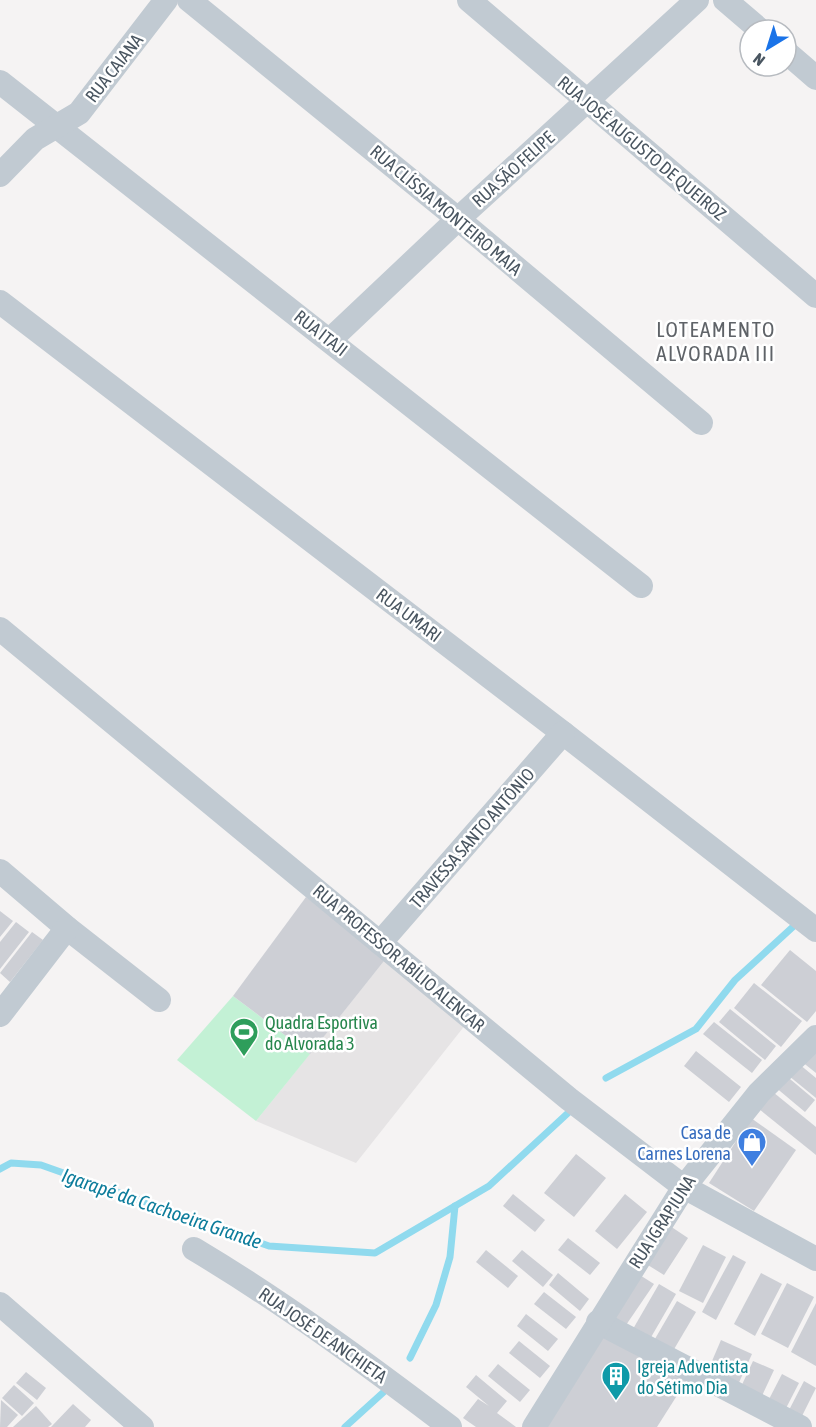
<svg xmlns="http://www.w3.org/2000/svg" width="816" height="1427" font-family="'Asap Condensed',sans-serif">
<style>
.education{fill:#e6e4e5}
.green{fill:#c3f1d5}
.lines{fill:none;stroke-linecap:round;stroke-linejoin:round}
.stream{stroke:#90daee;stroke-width:7}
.building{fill:#cdcfd5}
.minor{stroke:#c1cad2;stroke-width:24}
.labels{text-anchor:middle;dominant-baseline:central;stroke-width:5;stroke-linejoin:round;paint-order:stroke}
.street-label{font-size:18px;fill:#4a5661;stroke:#fff}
.leisure-label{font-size:18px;fill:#27864d;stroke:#fff;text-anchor:start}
.shop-label{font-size:18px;fill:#366cbe;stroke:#fff;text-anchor:end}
.culture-label{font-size:18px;fill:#0d838f;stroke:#fff;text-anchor:start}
.water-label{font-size:20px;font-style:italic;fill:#0c7c9b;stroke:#fff}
.quarter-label{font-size:21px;letter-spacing:1.5px;fill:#5f6368;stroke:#fff}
</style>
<rect width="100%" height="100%" fill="#f5f3f3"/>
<polygon class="education" points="388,956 466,1024 356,1163 256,1121"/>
<polygon class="green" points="233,996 310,1054 256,1121 177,1060"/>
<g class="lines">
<g class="stream">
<polyline points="606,1078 696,1029 735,980 796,924"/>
<polyline points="0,1169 11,1163 41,1165 269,1246 375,1253 489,1186 568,1113"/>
<polyline points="410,1358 436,1305 450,1257 455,1206"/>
<polyline points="345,1427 387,1389"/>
</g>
</g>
<g class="building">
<polygon points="306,897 388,956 310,1054 233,996"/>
<polygon points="0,911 13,921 0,937"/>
<polygon points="16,922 29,932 0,969 0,942"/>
<polygon points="32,932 43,940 10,982 0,973"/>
<polygon points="790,950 816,971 816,1011 807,1022 761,985"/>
<polygon points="754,983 802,1021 781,1047 734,1008"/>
<polygon points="730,1009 776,1046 765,1060 719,1022"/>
<polygon points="714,1022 762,1060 752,1073 703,1034"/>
<polygon points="811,1049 816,1054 816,1073 801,1061"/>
<polygon points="696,1051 741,1087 729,1102 684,1066"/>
<polygon points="799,1064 816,1078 816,1098 789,1076"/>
<polygon points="784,1074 815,1100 805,1112 774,1086"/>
<polygon points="768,1088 816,1127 816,1155 754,1105"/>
<polygon points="751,1118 796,1150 754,1211 709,1183"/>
<polygon points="576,1154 606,1178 574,1217 544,1193"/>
<polygon points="513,1194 545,1220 535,1232 503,1206"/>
<polygon points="625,1194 647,1212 617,1249 595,1231"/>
<polygon points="667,1224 688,1238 664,1275 643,1262"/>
<polygon points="568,1238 600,1263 590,1275 558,1250"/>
<polygon points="703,1245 726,1257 703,1303 679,1291"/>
<polygon points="486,1250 518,1276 508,1288 476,1262"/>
<polygon points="522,1250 553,1275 543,1287 512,1261"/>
<polygon points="733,1255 746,1262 716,1320 702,1312"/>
<polygon points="635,1272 654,1284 624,1328 606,1316"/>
<polygon points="558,1273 589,1299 580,1311 549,1285"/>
<polygon points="761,1273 782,1284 755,1336 734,1324"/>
<polygon points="787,1283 814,1297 788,1348 761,1334"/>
<polygon points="659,1284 676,1294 650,1339 633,1329"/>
<polygon points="544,1292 576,1317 566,1329 534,1304"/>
<polygon points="677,1301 696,1312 670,1356 652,1344"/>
<polygon points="816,1303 816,1366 791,1352"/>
<polygon points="526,1314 558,1339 548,1351 517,1326"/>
<polygon points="599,1330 690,1375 657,1427 543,1427"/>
<polygon points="721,1340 752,1354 736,1389 706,1375"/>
<polygon points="519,1341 550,1366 540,1378 509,1353"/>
<polygon points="753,1361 774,1370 761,1398 740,1389"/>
<polygon points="498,1364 530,1390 520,1402 488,1376"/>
<polygon points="26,1372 46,1388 37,1400 16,1383"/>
<polygon points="782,1374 799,1383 783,1414 766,1405"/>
<polygon points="476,1375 507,1401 497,1413 516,1427 476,1427 463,1418 478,1399 489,1406 466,1387"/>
<polygon points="804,1381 816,1388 800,1420 787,1414"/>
<polygon points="14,1385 34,1403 22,1416 2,1398"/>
<polygon points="1,1400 18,1415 7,1427 0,1427"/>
<polygon points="73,1404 91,1420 85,1427 51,1427"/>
<polygon points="36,1406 52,1424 48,1427 13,1427"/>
</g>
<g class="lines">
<g class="minor">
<polyline points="189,0 458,219 701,423"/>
<polyline points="469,0 816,296"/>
<polyline points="725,0 760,30"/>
<polyline points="786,52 816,78"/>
<polyline points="0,82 641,586"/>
<polyline points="0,175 35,139 79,113 166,0"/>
<polyline points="0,302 563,733 816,930"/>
<polyline points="330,340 458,219 697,0"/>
<polyline points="0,629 569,1099 684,1187 816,1259"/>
<polyline points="0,871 67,928 159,1000"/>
<polyline points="380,943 563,733"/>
<polyline points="0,1015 67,928"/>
<path d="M194 1249C283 1302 367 1364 450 1427"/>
<polyline points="0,1304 142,1427"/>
<polyline points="598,1322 800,1427"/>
<polyline points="534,1427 684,1187 759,1093 816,1037"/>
</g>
</g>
<defs>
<g id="stadium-pin" transform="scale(1.5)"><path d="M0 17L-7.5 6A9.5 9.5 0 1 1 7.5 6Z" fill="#2e9e5b" stroke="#fff"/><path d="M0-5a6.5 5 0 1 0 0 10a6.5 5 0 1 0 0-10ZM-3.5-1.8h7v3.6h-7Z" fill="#fff"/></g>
<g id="shop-pin" transform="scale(1.5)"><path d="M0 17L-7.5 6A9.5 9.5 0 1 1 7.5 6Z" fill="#3f7fe0" stroke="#fff"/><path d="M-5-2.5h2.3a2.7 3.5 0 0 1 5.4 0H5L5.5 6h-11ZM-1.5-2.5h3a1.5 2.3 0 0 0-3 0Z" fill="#fff"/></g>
<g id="building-pin" transform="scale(1.5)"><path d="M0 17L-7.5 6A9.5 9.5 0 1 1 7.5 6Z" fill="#0f9aa8" stroke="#fff"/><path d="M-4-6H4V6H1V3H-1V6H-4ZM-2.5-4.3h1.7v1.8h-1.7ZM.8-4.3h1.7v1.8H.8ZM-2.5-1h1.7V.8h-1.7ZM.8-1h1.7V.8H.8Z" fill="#fff"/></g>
</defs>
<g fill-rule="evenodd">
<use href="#stadium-pin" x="244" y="1032"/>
<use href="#shop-pin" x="752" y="1142"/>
<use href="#building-pin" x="616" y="1376"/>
</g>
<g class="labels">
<g class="street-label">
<text transform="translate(114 68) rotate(-52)">RUA CAIANA</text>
<text transform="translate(642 148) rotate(40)">RUA JOSÉ AUGUSTO DE QUEIROZ</text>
<text transform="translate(513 169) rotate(-42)">RUA SÃO FELIPE</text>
<text transform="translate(446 210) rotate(40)">RUA CLÍSSIA MONTEIRO MAIA</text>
<text transform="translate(321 333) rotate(38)">RUA ITAJI</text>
<text transform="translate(409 615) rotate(37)">RUA UMARI</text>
<text transform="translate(472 838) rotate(-49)">TRAVESSA SANTO ANTÔNIO</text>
<text transform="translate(399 958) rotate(40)">RUA PROFESSOR ABÍLIO ALENCAR</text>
<text transform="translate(662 1222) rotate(-57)">RUA IGRAPIUNA</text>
<text transform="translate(323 1335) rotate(35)">RUA JOSÉ DE ANCHIETA</text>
</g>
<g class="leisure-label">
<text x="265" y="1022">Quadra Esportiva<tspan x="265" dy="21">do Alvorada 3</tspan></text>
</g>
<g class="shop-label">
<text x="731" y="1132">Casa de<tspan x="731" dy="21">Carnes Lorena</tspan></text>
</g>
<g class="culture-label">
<text x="637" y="1366">Igreja Adventista<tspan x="637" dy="21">do Sétimo Dia</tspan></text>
</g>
<g class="water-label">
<text transform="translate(162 1208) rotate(19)">Igarapé da Cachoeira Grande</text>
</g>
<g class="quarter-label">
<text x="716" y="329">LOTEAMENTO<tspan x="716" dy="24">ALVORADA III</tspan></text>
</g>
</g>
<g transform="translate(768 48) rotate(218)"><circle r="28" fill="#ffffff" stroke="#b7bbc0" stroke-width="1.5"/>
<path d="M0-4.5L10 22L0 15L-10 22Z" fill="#1a73e8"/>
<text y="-9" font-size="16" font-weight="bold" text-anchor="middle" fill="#4a5661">N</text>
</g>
</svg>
